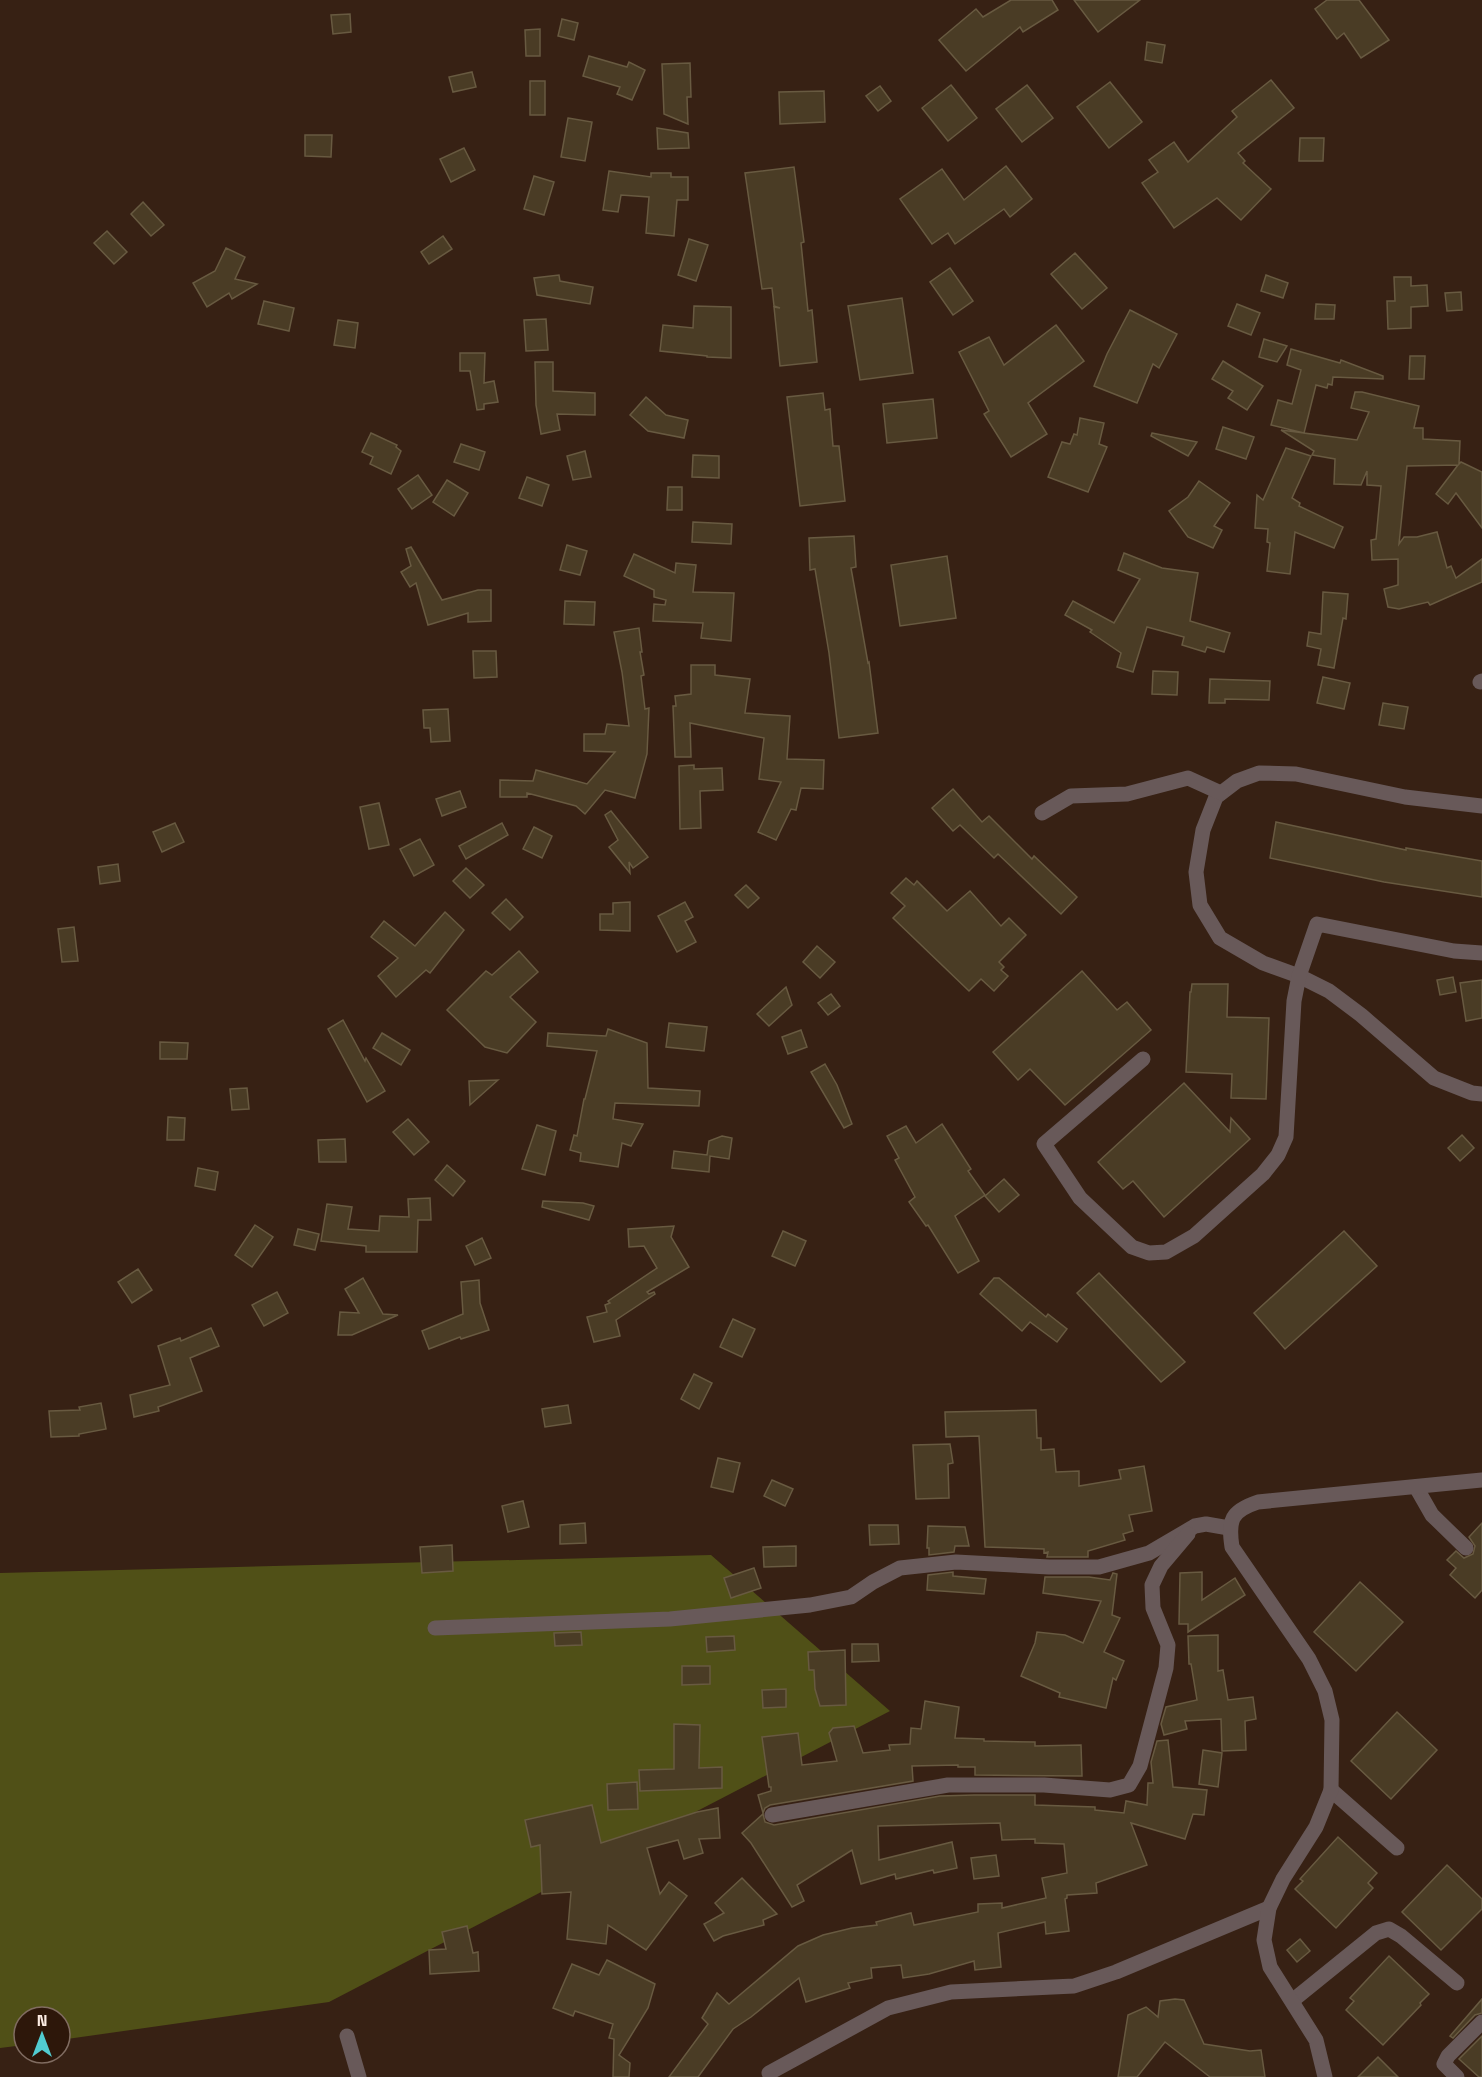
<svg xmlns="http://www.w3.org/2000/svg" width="1482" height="2077" font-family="'Space Grotesk',sans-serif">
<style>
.forest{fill:#505017}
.building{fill:#4a3c25;stroke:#685a41;stroke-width:1.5}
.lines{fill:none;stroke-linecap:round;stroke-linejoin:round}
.street{stroke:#685959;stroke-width:15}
</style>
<rect width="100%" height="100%" fill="#372114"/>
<polygon class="forest" points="711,1555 890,1711 329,2002 60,2040 60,2017 24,2017 24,2045 0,2048 0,1573"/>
<g class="building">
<polygon points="1011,0 1052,0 1058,10 1023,32 1020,27 966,71 939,40 976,9 983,17"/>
<polygon points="1074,0 1140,0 1098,32"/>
<polygon points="1327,0 1359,0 1389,40 1361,58 1344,33 1337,39 1315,9"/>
<polygon points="350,14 351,32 333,34 331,15"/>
<polygon points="562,19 578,23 574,40 558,36"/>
<polygon points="540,29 540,56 526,56 525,30"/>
<polygon points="1147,42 1165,45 1162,63 1145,60"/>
<polygon points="589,56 627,67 629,62 645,70 632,100 617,94 620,87 583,76"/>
<polygon points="690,63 691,97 687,97 688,124 664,114 662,64"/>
<polygon points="472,72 476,87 453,92 449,77"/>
<polygon points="1271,80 1294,108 1238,153 1245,161 1243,163 1271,189 1241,220 1217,198 1174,228 1142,183 1158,172 1149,160 1174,142 1188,162 1237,117 1232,111"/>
<rect x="530" y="81" width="15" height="34"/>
<polygon points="1110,82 1142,122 1109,148 1077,107"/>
<polygon points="951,85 977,118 948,141 922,108"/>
<polygon points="1027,85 1053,118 1022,142 996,109"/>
<polygon points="880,86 891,101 878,111 866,96"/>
<polygon points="824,91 825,122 780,124 779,92"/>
<polygon points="568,118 592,122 585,161 561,157"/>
<polygon points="657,128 688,133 689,148 658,149"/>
<polygon points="305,135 332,135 331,157 305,156"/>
<polygon points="1300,138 1324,138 1323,161 1299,161"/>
<polygon points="464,148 475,170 451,182 440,159"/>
<polygon points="1006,166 1032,199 1010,217 1004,209 955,244 948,233 932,244 900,199 942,169 964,200"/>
<polygon points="794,167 804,242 801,243 808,311 812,310 817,362 780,366 774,307 780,308 774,306 772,288 762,289 745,173"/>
<polygon points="609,171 651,177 651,173 671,173 671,177 688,177 688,200 677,200 674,236 646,233 649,197 621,195 618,212 603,210"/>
<polygon points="534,176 554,182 544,215 524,209"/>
<polygon points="143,202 164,225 151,236 131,214"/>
<polygon points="107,231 127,252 114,264 94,243"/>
<polygon points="443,236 452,249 429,264 421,252"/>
<polygon points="689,239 708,245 696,281 678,275"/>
<polygon points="226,248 245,257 235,279 257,284 232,299 229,293 207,307 193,283 215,271"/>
<polygon points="1075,253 1107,288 1082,309 1051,274"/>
<polygon points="950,268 973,301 953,315 930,282"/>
<polygon points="559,275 560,281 593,287 590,304 537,295 534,278"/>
<polygon points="1266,275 1288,283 1283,298 1261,291"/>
<polygon points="1394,277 1411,277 1411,286 1427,285 1428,306 1411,307 1411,328 1388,329 1387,301 1395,301"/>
<polygon points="1461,292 1462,310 1447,311 1445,293"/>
<polygon points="902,298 913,373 860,380 848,306"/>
<polygon points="264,301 294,308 289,331 258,324"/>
<polygon points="1237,304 1260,313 1251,335 1228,326"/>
<polygon points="1316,304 1335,305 1334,319 1315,319"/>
<polygon points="694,306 731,307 731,358 707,357 707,356 660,351 663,325 693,328"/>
<polygon points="1130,310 1177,334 1159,368 1153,364 1137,403 1094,386 1107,354"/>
<polygon points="546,319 548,350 526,351 524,320"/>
<polygon points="338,320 358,323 355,348 334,345"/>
<polygon points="1056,325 1084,361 1028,403 1047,434 1011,457 984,414 989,411 959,352 989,337 1004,365"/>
<polygon points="1264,339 1287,346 1277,362 1259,357"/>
<polygon points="1291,349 1340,363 1341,360 1383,376 1383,379 1333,377 1332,385 1328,384 1327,388 1316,385 1304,433 1357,440 1369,412 1351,408 1355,392 1362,392 1419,406 1414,428 1423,428 1423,439 1460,441 1459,464 1461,462 1482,472 1482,528 1456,493 1448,504 1436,494 1458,465 1407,466 1399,544 1404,537 1417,537 1437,532 1447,568 1451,566 1456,578 1482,559 1482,582 1430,605 1428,602 1399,609 1388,607 1384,589 1398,585 1398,559 1372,560 1371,540 1376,539 1381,486 1367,485 1367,471 1361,485 1334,484 1335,459 1312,455 1314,451 1281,430 1304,433 1271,425 1278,400 1292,404 1301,370 1287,365"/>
<polygon points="460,353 485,353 484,383 494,381 498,402 484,404 484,409 477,410 470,371 460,371"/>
<polygon points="1410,356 1425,356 1424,379 1409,379"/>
<polygon points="1223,361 1263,386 1247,410 1228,398 1233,391 1212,379"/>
<polygon points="535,362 553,362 553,391 595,393 595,415 557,414 560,430 541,434 536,405"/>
<polygon points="823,393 825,410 830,409 833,446 839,446 845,501 800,506 787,397"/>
<polygon points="646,397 666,415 688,420 684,438 648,431 630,415"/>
<polygon points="933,399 937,438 887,443 883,404"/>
<polygon points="1080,418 1104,423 1099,444 1107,447 1088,492 1048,477 1062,442 1070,444 1074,434 1077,435"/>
<polygon points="1223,427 1254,437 1246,459 1216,449"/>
<polygon points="371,433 397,445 396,447 401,451 391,474 370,464 373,457 362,452"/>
<polygon points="1152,433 1197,442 1188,456 1151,436"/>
<polygon points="461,444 485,452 479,470 454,462"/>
<polygon points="1286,448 1311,456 1292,498 1300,503 1299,506 1343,527 1334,548 1295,532 1290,574 1267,571 1270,543 1267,542 1268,529 1255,528 1257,495 1263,500"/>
<polygon points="585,451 591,477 573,480 567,456"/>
<polygon points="693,455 719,456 719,478 692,477"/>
<polygon points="418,475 432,495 412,509 398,489"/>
<polygon points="527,477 549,485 542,506 519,498"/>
<polygon points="447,480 468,493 454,516 433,502"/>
<polygon points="1199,481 1230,503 1214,526 1222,530 1213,548 1188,537 1169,511 1188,497"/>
<polygon points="668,487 682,487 682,510 667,510"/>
<polygon points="693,522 732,524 731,544 692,542"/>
<polygon points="854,536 856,567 851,568 868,663 869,662 878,733 839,738 829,653 815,569 810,570 809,538"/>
<polygon points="567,545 587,551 580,575 560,570"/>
<polygon points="411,547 442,600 478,590 491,590 491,621 468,622 468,613 428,625 416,583 410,587 401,572 411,566 406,549"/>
<polygon points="1124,553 1162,568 1198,573 1190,621 1230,633 1224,652 1207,647 1205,652 1182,645 1184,637 1147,627 1133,672 1117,667 1121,653 1090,632 1092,630 1065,615 1073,601 1114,623 1140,579 1118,570"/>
<polygon points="634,554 675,573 676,563 696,565 693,592 734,593 731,641 701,638 703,623 653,621 654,604 665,605 666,600 654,597 654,590 624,576"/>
<polygon points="947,556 956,618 900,626 891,565"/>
<polygon points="1323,592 1348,594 1346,619 1343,618 1334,668 1318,665 1321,649 1307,646 1309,632 1321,634"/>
<polygon points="565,601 595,602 594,625 564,624"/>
<polygon points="639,628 642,652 640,652 644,675 641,676 645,709 649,708 647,754 635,798 605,790 585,814 576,806 527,793 527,797 500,797 500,780 533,781 536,770 587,784 615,752 584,751 584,734 605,734 607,724 629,726 622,672 614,632"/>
<polygon points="473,651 496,651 497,677 474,678"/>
<polygon points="691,665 715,665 715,675 750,679 745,713 790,716 787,759 824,760 823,789 801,788 796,810 791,809 776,840 758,832 781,782 759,779 764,738 690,723 691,757 675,757 673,706 676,706 675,696 691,694"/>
<polygon points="1153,671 1178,672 1177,695 1152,694"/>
<polygon points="1323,677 1350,683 1344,709 1317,703"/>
<polygon points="1210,679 1270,681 1269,700 1225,699 1225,703 1209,703"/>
<polygon points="1383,703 1408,707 1404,729 1379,725"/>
<polygon points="448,709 450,741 431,742 430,728 424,728 423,710"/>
<polygon points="694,765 694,769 722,768 723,790 700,791 701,828 680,829 679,766"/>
<polygon points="953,789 982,822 989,816 1032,859 1034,856 1077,897 1061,914 998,854 994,858 960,825 953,831 932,808"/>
<polygon points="460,791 466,807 442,816 436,799"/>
<polygon points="379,803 389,845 369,849 360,807"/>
<polygon points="611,811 648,857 633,868 629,862 630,873 609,847 618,840 605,815"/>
<polygon points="1276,822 1406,850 1406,848 1482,861 1482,897 1384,882 1270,858"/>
<polygon points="175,823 184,842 162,852 153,832"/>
<polygon points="502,823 508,835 466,859 459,846"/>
<polygon points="534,827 552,836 542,858 523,849"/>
<polygon points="420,839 434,865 414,876 400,849"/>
<polygon points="118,864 120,881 100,884 98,867"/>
<polygon points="466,868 484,885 470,898 453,881"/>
<polygon points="906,878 914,885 917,881 947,911 970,891 1001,926 1009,918 1026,935 999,962 1004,967 1001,970 1008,976 994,991 981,979 969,991 893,918 905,906 891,893"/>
<polygon points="746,885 759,898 748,908 735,895"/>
<polygon points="506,899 523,917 510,930 492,913"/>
<polygon points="630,902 630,931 600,930 600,914 613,914 613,903"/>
<polygon points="685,902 693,917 685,921 696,942 677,952 658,916"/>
<polygon points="445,912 464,930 430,973 426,970 396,997 378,976 398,958 371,937 384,921 415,946"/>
<polygon points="74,927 78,961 62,962 58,929"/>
<polygon points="817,946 835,962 820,978 803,962"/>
<polygon points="519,951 538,972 510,997 536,1022 507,1053 485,1047 447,1010 486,971 492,975"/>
<polygon points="1082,971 1117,1010 1127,1002 1151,1030 1065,1105 1030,1069 1018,1080 993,1052"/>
<polygon points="1453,977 1456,992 1440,995 1437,980"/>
<polygon points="1482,980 1482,1018 1466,1021 1460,983"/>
<polygon points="1192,984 1228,984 1227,1017 1269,1018 1266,1099 1231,1098 1232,1074 1186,1072 1190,992 1191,992"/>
<polygon points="786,987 792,1005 769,1026 757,1014"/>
<polygon points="831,994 840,1006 828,1015 818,1003"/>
<polygon points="343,1020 365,1061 366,1058 385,1091 367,1102 328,1029"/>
<polygon points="669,1023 707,1027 704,1051 666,1047"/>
<polygon points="608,1029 647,1043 648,1088 700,1091 699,1106 615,1103 613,1119 643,1124 631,1146 622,1143 618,1167 580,1161 581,1153 570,1150 574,1135 577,1136 584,1099 585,1099 597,1051 547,1046 548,1033 606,1036"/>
<polygon points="801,1030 807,1047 788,1054 782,1037"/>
<polygon points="382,1033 410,1050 401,1065 373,1048"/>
<polygon points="160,1042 188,1043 187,1059 160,1059"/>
<polygon points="825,1064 837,1085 852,1124 844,1128 811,1072"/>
<polygon points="498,1080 470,1105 469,1081"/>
<polygon points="1184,1083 1230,1132 1231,1118 1250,1139 1164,1217 1133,1181 1123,1189 1098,1162"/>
<polygon points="247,1088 249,1109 232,1110 230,1089"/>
<polygon points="168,1117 185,1118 184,1140 167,1140"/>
<polygon points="408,1119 429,1142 414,1155 393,1132"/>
<polygon points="942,1124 971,1169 968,1171 985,1195 955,1216 979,1261 958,1273 928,1225 926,1226 909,1202 915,1197 895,1160 899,1158 887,1136 906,1126 916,1143"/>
<polygon points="537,1125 556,1131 545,1175 522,1169"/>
<polygon points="1462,1135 1474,1148 1460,1161 1448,1148"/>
<polygon points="722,1136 732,1138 729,1159 710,1156 709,1172 672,1168 674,1151 707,1155 709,1141"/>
<polygon points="345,1139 346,1162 319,1162 318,1140"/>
<polygon points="447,1165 465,1181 453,1196 435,1180"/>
<polygon points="198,1168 218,1172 215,1190 195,1186"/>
<polygon points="1004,1179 1019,1195 999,1212 985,1196"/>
<polygon points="430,1198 431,1220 418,1220 417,1252 366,1252 366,1246 321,1241 327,1204 352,1207 348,1229 379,1231 380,1216 409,1217 408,1199"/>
<polygon points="543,1201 583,1203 594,1206 589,1220 542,1207"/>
<polygon points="255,1225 273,1237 252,1267 235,1255"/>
<polygon points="674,1226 671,1237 689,1267 647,1292 649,1294 654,1292 655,1294 616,1320 620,1336 594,1342 587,1317 607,1312 605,1305 610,1303 608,1301 657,1268 644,1246 629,1247 628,1229"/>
<polygon points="298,1229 319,1234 315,1250 294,1245"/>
<polygon points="783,1231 806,1241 795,1266 772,1256"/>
<polygon points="1344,1231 1377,1266 1285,1349 1254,1313"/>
<polygon points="482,1238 491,1258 475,1265 466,1246"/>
<polygon points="138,1269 152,1290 132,1303 118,1282"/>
<polygon points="1099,1273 1185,1362 1161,1382 1077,1293"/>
<polygon points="363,1278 383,1314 398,1315 352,1335 338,1335 340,1312 359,1313 345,1289"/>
<polygon points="994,1278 999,1278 1046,1317 1048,1314 1067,1329 1057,1342 1030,1322 1022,1331 980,1294"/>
<polygon points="479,1280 480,1303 489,1330 461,1339 460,1337 429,1349 422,1331 463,1314 461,1282"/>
<polygon points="277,1292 288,1313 264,1326 252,1305"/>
<polygon points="733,1319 755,1329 742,1357 720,1347"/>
<polygon points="211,1328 219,1346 190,1358 202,1391 158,1407 159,1411 134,1417 130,1395 170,1385 158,1346 180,1338 181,1341"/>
<polygon points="694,1374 712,1383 699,1409 681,1399"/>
<polygon points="101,1403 106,1429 79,1434 79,1436 51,1437 49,1411 80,1410 79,1407"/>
<polygon points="568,1405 571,1423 545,1427 542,1409"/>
<polygon points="1036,1410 1037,1438 1041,1438 1041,1450 1054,1449 1056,1472 1079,1471 1079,1486 1121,1479 1119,1470 1144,1466 1152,1511 1129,1515 1133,1531 1123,1534 1125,1540 1088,1551 1088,1557 1047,1557 1048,1552 1044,1553 1044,1549 985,1547 979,1436 946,1437 945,1412"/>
<polygon points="950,1444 953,1463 948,1464 949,1498 916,1499 913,1445"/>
<polygon points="718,1458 740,1463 733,1492 711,1487"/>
<polygon points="772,1480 793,1489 785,1506 764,1496"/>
<polygon points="523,1501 529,1527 508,1532 502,1506"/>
<polygon points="585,1523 586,1543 560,1544 560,1525"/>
<polygon points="1482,1523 1482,1590 1475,1598 1450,1575 1456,1568 1447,1560 1456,1551 1464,1558 1473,1554 1475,1546 1469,1537"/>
<polygon points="869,1525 898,1525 899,1544 870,1545"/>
<polygon points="928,1526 965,1527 969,1546 955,1546 954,1552 929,1555 929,1548 927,1548"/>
<polygon points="452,1545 453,1571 422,1573 420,1547"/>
<polygon points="796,1546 796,1566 764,1567 763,1547"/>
<polygon points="754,1568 761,1588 731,1598 724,1578"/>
<polygon points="953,1572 953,1576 986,1579 984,1594 927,1590 928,1575"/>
<polygon points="1202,1572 1202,1600 1235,1578 1245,1595 1188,1632 1188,1624 1179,1624 1180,1573"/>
<polygon points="1113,1573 1117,1574 1112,1615 1120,1618 1104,1652 1124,1661 1116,1680 1113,1678 1106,1708 1059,1697 1060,1693 1021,1676 1035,1643 1037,1632 1065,1635 1083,1643 1101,1601 1043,1593 1045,1577 1089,1577 1110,1580"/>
<polygon points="1360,1582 1403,1622 1356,1671 1314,1632"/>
<polygon points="581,1632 582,1645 555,1646 554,1633"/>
<polygon points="1218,1635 1218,1671 1223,1670 1228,1700 1253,1697 1256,1719 1245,1721 1246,1750 1222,1751 1221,1719 1185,1721 1187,1729 1164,1735 1161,1724 1166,1707 1197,1700 1191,1664 1189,1664 1188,1636"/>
<polygon points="734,1636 735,1650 707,1652 706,1637"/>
<polygon points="852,1644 878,1644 879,1661 852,1662"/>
<polygon points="845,1650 846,1705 820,1706 815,1689 814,1670 809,1670 808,1652"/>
<polygon points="682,1666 710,1666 710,1684 682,1685"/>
<polygon points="786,1689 786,1707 763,1708 762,1690"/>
<polygon points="925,1701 959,1707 955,1738 984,1739 984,1741 1035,1742 1035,1746 1081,1745 1082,1776 975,1775 975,1767 958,1767 958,1765 912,1766 913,1781 770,1805 765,1808 763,1813 758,1795 771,1791 771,1787 769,1787 762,1737 798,1733 802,1765 837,1761 829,1733 833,1728 854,1726 863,1753 890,1750 889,1745 910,1744 911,1728 921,1729"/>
<polygon points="1397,1712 1437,1750 1391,1799 1351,1761"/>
<polygon points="674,1724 700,1725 699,1768 722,1767 722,1788 640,1791 639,1770 674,1769"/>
<polygon points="1168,1740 1173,1787 1207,1790 1204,1815 1193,1814 1185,1839 1131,1823 1147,1865 1096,1883 1097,1893 1067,1895 1067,1898 1065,1899 1069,1931 1046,1934 1045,1922 998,1933 1001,1967 975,1970 974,1961 929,1974 903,1978 901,1965 871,1968 872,1978 848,1983 850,1988 806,2002 799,1978 751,2017 733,2029 698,2077 669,2077 708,2024 702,2018 717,1993 729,2004 798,1946 823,1935 852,1928 877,1925 876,1922 911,1913 914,1925 978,1912 978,1904 1002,1903 1002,1908 1046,1898 1042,1878 1067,1873 1064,1844 1035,1843 1035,1839 1002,1840 1000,1823 878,1826 879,1860 952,1842 957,1868 934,1873 933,1870 896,1879 895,1874 861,1884 852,1850 797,1885 804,1901 792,1907 751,1843 742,1833 763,1814 765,1822 774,1825 940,1796 974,1795 1035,1795 1035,1805 1095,1807 1095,1810 1124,1813 1126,1801 1147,1805 1148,1783 1153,1783 1151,1762 1157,1741"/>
<polygon points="1203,1750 1222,1753 1218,1787 1199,1784"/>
<polygon points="637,1782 638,1809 608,1810 607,1784"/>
<polygon points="592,1805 601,1843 697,1812 718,1808 720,1838 699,1839 703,1853 684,1859 678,1840 647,1848 660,1894 669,1882 687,1896 646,1950 608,1925 606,1944 567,1939 571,1892 542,1894 540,1845 531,1847 525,1820"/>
<polygon points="1338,1837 1377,1873 1368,1883 1373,1888 1336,1928 1295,1889 1303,1881 1300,1879"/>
<polygon points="996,1855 999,1876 974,1879 971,1858"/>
<polygon points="1447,1865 1482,1899 1482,1909 1441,1950 1402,1912"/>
<polygon points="742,1878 777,1914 763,1920 764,1925 723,1936 714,1941 704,1924 724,1913 715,1903"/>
<polygon points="467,1926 473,1953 478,1952 479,1971 430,1974 429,1950 446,1949 442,1932"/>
<polygon points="1300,1939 1310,1951 1297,1962 1287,1950"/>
<polygon points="1389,1956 1429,1994 1420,2003 1421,2005 1383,2045 1346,2010 1354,2001 1350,1998"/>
<polygon points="607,1960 655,1984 648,2008 619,2055 630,2063 629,2077 613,2077 614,2039 609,2038 613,2024 575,2011 573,2016 553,2008 572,1964 599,1975"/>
<polygon points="1175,1999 1184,2000 1204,2044 1250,2051 1261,2050 1265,2077 1210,2077 1165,2042 1137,2077 1118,2077 1128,2015 1146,2007 1158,2017 1160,2001"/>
<polygon points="1482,1999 1482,2013 1475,2015 1453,2038 1450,2036"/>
<polygon points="1482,2036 1482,2077 1479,2077 1459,2059"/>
<polygon points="1378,2057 1398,2077 1358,2077"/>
</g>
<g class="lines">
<g class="street">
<polyline points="1480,682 1482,681"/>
<polyline points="1482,806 1405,797 1296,774 1259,773 1237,781 1216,797 1203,830 1196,872 1200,905 1220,938 1263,963 1299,976 1329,991 1361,1015 1434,1078 1472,1093 1482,1094"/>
<polyline points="1042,813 1071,796 1127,794 1188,778 1221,793"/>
<polyline points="1143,1059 1044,1144 1080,1198 1132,1247 1149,1253 1166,1252 1194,1236 1263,1174 1278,1155 1286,1137 1294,1001 1299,976 1317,924 1454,951 1482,953"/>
<polyline points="1416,1487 1432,1515 1466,1548"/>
<polyline points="435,1628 670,1619 810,1605 851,1597 873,1582 900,1568 956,1562 1049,1567 1099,1567 1149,1553 1195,1526 1206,1524 1229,1528"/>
<polyline points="1331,1790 1397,1848"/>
<polyline points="772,1815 948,1785 1044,1785 1110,1790 1129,1785 1140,1766 1166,1668 1168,1645 1153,1608 1152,1585 1161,1566 1188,1534"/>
<polyline points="1292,2001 1376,1933 1389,1929 1401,1936 1457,1983"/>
<polyline points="347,2036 359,2077"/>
<polyline points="769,2073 888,2008 951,1992 1074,1986 1116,1972 1269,1908"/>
<path d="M1325 2077 1316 2040 1270 1967 1264 1940 1269 1908 1283 1879 1316 1827 1331 1790 1332 1720 1325 1691 1309 1659 1232 1547C1228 1520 1231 1511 1258 1502L1482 1480"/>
<polyline points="1457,2077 1444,2064 1448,2056 1482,2022"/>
</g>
</g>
<g transform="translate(42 2035)"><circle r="28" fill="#2d170a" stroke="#806c61" stroke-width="1.5"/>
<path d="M0-4.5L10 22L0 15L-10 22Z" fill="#51ccd1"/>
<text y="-9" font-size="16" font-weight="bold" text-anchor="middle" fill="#fcece4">N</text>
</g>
</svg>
